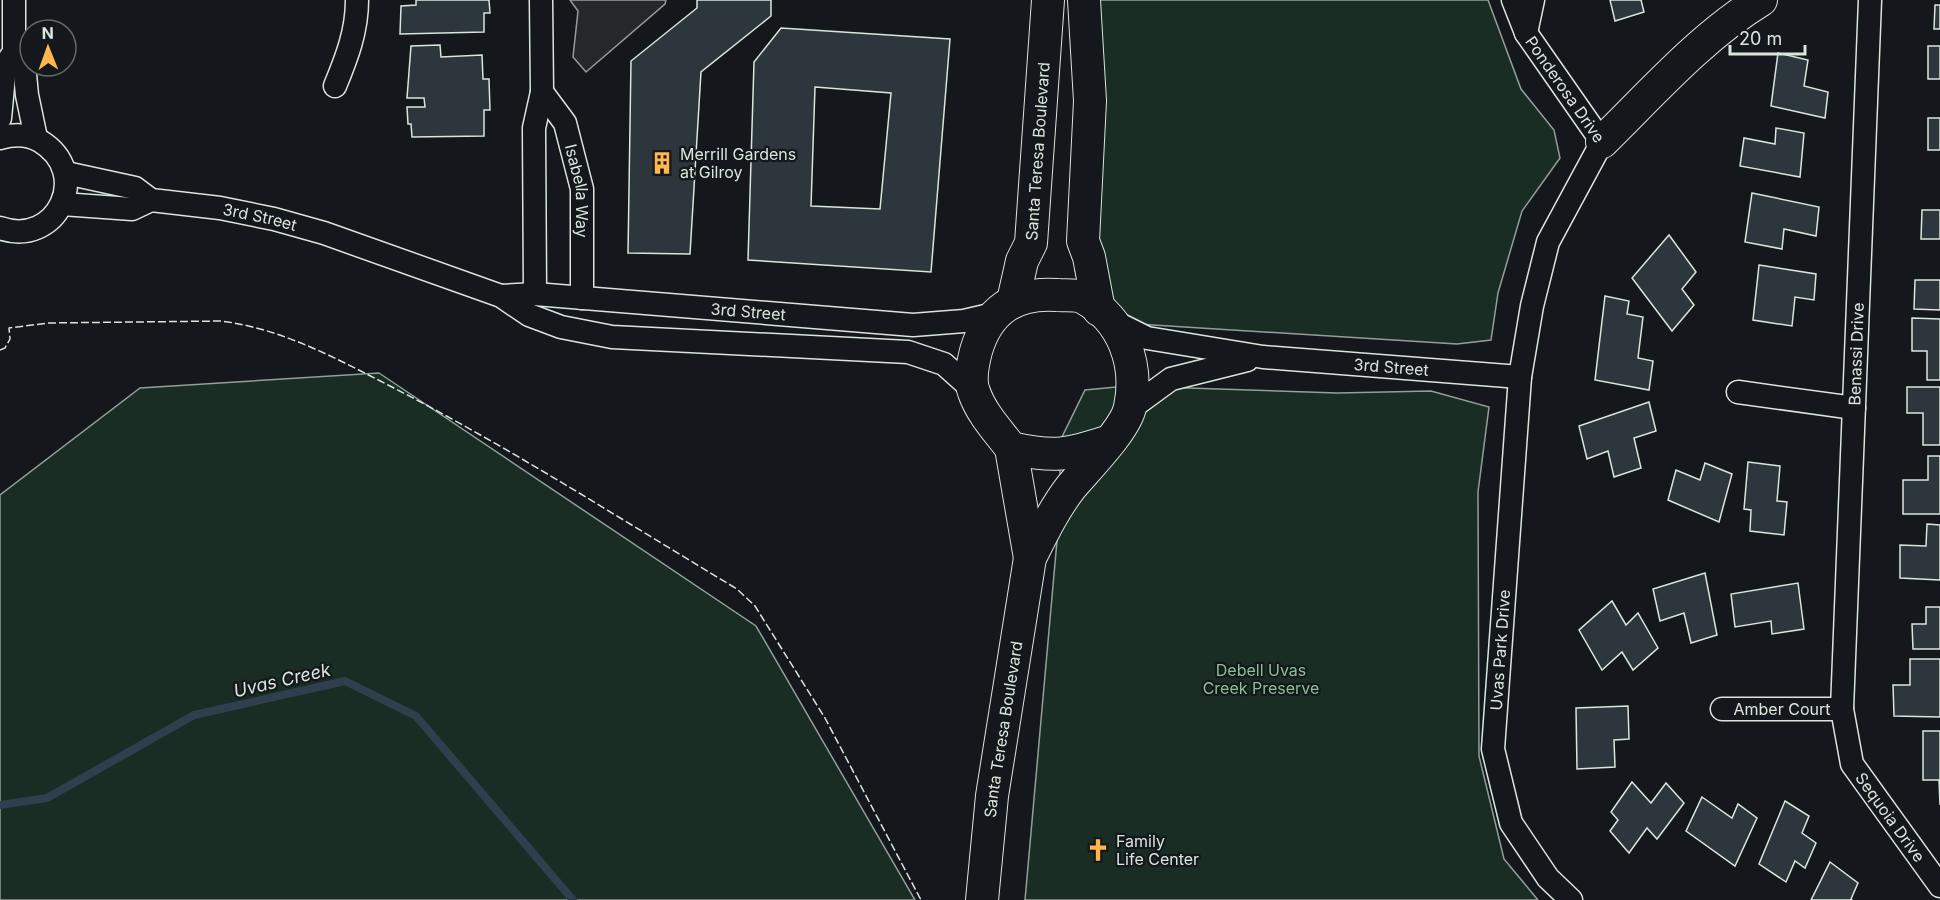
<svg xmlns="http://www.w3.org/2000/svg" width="1940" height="900" font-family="Inter,sans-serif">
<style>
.green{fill:#1a2d24;stroke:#939e99;stroke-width:1.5}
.parking{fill:#24282b;stroke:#939e99;stroke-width:1.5}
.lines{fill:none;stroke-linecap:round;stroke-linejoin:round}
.stream{stroke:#2f3f4d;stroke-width:8}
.building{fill:#2c363c;stroke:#d8e6dc;stroke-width:1.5;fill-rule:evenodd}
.street-casing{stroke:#d8e6dc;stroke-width:25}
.secondary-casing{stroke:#d8e6dc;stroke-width:34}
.street{stroke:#14181c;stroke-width:22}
.secondary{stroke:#14181c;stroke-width:32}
.fence{stroke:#d8e6dc;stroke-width:1.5;stroke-dasharray:8 3;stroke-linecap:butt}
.labels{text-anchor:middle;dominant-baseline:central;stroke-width:4.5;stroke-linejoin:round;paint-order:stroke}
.street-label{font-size:16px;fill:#d8e6dc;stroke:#14181c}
.poi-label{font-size:16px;fill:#d8e6dc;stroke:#14181c;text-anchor:start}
.park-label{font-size:16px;fill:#8ac095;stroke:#14181c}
.water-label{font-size:18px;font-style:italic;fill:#d8e6dc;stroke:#14181c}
</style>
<rect width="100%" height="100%" fill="#14181c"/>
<g class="green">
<polygon points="1091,0 1488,0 1521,89 1554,130 1560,158 1522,211 1498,293 1491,340 1457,344 1105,322 1082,297 1075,270"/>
<polygon points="379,373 756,626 915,900 0,900 0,495 140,388"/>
<polygon points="1127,386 1337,393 1431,391 1489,407 1478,492 1479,756 1504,859 1538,900 1025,900 1060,507 1060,441 1085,390"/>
</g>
<polygon class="parking" points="570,0 666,0 665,4 586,72 573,57 578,11"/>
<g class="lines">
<polyline class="stream" points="0,805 47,798 194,715 345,681 416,716 573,900"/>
</g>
<g class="building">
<polygon points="416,0 489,0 490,13 484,13 484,32 400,34 401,6 416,5"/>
<polygon points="697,0 771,0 771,16 701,72 690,254 628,253 631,61 697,8"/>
<polygon points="1610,0 1641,0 1644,12 1615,21"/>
<polygon points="1935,5 1940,5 1940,29 1934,29"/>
<path d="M781 28 950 39 931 272 748 260 754 62ZM815 87 891 93 880 209 811 206Z"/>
<polygon points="440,45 441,57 482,55 483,79 489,79 490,110 484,110 484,136 412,137 411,124 408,124 407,107 425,107 424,98 407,98 411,46"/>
<rect x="1928" y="46" width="12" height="33"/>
<polygon points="1778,53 1808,60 1804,86 1828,92 1825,118 1771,106"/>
<rect x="1928" y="118" width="12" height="32"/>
<polygon points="1776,128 1804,133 1800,177 1740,166 1744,138 1775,144"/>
<polygon points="1752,193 1819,207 1816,236 1784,229 1782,249 1745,242"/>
<polygon points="1922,210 1940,210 1940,239 1921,239"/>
<polygon points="1669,235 1696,272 1682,289 1694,305 1672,331 1632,278"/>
<polygon points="1759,265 1816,274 1814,300 1795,297 1792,326 1753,320"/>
<polygon points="1915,280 1940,280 1940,310 1914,309"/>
<polygon points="1605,296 1629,301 1627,314 1643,317 1638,358 1653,361 1649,390 1595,380"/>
<polygon points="1912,318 1940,319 1940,380 1927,380 1927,351 1912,351"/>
<polygon points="1907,387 1940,387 1940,445 1923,445 1923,413 1907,413"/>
<polygon points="1649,402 1656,431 1634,438 1641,468 1614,477 1608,451 1587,459 1579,426"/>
<polygon points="1928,456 1940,456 1940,514 1903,514 1903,480 1928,480"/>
<polygon points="1748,462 1780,466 1777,501 1787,502 1784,535 1750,531 1751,510 1744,509"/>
<polygon points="1705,463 1732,474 1719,522 1668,500 1676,470 1700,480"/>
<polygon points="1927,524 1940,525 1940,580 1900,578 1900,545 1926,546"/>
<polygon points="1705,573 1717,635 1691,643 1684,613 1660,621 1653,589"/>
<polygon points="1798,583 1804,629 1772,634 1771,621 1735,627 1731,594"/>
<polygon points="1612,601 1626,625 1638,613 1658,648 1633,670 1622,652 1602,670 1579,630"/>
<polygon points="1926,607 1940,607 1940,649 1913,649 1912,624 1926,624"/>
<polygon points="1910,659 1940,659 1940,717 1894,716 1893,685 1910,685"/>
<polygon points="1628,706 1629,739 1614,740 1615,767 1577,769 1576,708"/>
<polygon points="1923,731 1940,731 1940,805 1939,780 1923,780"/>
<polygon points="1632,782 1651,803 1666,783 1684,803 1657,839 1647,828 1629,853 1610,831 1618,820 1611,812"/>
<polygon points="1702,797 1732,818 1738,804 1757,818 1735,866 1686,831"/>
<polygon points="1785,801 1809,816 1802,833 1816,843 1805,868 1795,861 1786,882 1759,864"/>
<polygon points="1830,862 1858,883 1851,899 1852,900 1811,900"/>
</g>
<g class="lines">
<g class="street-casing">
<g id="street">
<path id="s1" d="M1513 0 1526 33 1602 142 1548 242 1532 306 1520 377 1493 749 1511 823 1548 878 1571 900"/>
<path id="s2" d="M1870 0 1842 709 1852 764 1940 886"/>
<polyline points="1526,33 1533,0"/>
<polyline points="14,52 24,64 27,95 36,138"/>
<path d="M335 86C347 57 357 31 357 0"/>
<path id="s3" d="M542 92 565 123 582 189V298"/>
<polyline points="0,118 5,65 14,52 14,0"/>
<path d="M0 138C13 134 28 134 40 141 93 173 57 248 0 228"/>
<path id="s4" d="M66 173 135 188 151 200 220 208 274 219 324 233 501 296 529 315 561 327 612 337 908 352 944 364 973 390"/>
<polyline points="62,204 132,209 151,200"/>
<polyline points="535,294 534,128 542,92 541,0"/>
<path id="s5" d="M501 296 535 294 913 325 964 321 994 314"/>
<path id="s6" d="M1115 322 1147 338 1263 357 1520 377"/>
<polyline points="1738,392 1854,408"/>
<polyline points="1130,409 1171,379 1247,360"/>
<path id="s7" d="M1722 709H1842"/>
</g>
</g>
<g class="secondary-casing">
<g id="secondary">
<polyline points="1084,0 1090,101 1083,241 1089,257 1099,310"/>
<path d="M1602 142C1652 93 1701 37 1761 0"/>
<path id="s8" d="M1013 301 1022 261 1031 243 1048 0"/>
<polyline points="1011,448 1030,558"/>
<path id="s9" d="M982 900 992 796 1030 558C1042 534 1054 509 1071 487 1086 469 1126 429 1130 407 1139 364 1123 320 1084 298 1077 294 1065 296 1057 295 1015 292 988 310 976 351 973 363 969 380 974 392 981 413 998 431 1011 448 1054 458 1068 455 1110 441"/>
</g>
</g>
<use href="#street" class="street"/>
<use href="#secondary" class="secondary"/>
<path class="fence" d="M0 350 5 348 10 339 9 328 48 323 221 321C283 329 335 358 390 386 509 447 622 520 737 589L755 606 825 718 921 900"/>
</g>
<defs>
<g id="building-bare" transform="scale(1.8)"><path d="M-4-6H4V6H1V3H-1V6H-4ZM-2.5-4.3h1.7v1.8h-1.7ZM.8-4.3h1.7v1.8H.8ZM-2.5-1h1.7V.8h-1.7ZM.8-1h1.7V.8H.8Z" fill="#ffb74d" stroke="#14181c" stroke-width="2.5" paint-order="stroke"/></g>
<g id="church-bare" transform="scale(1.8)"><path d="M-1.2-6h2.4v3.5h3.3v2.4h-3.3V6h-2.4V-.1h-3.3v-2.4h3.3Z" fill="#ffb74d" stroke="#14181c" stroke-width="2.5" paint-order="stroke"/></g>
</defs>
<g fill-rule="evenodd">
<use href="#building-bare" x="662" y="163"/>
<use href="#church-bare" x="1098" y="850"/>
</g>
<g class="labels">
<g class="street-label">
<text stroke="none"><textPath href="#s1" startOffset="104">Ponderosa Drive</textPath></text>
<text stroke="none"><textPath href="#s8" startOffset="153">Santa Teresa Boulevard</textPath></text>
<text stroke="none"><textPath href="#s3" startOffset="108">Isabella Way</textPath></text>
<text stroke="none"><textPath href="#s4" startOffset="201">3rd Street</textPath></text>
<text stroke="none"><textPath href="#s5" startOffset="248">3rd Street</textPath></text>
<text transform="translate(1856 354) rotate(-88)">Benassi Drive</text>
<text stroke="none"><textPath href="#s6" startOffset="282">3rd Street</textPath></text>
<text transform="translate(1500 650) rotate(-86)">Uvas Park Drive</text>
<text stroke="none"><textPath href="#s7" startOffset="60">Amber Court</textPath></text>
<text stroke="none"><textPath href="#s9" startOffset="172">Santa Teresa Boulevard</textPath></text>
<text stroke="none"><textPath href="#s2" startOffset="831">Sequoia Drive</textPath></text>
</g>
<g class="poi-label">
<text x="680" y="154">Merrill Gardens<tspan x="680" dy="18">at Gilroy</tspan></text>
<text x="1116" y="841">Family<tspan x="1116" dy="18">Life Center</tspan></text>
</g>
<g class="park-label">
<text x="1261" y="670">Debell Uvas<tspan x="1261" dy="18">Creek Preserve</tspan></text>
</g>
<g class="water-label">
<text transform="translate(282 680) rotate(-13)">Uvas Creek</text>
</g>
</g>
<g transform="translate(48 48) rotate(359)"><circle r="28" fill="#14181c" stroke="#626a69" stroke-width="1.5"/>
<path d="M0-4.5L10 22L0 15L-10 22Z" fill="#ffb74d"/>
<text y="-9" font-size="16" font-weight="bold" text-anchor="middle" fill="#d8e6dc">N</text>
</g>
<path d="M1730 45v9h75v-9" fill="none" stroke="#d8e6dc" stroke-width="3"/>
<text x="1739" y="45" font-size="18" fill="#d8e6dc" stroke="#14181c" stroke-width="4.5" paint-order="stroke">20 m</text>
</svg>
